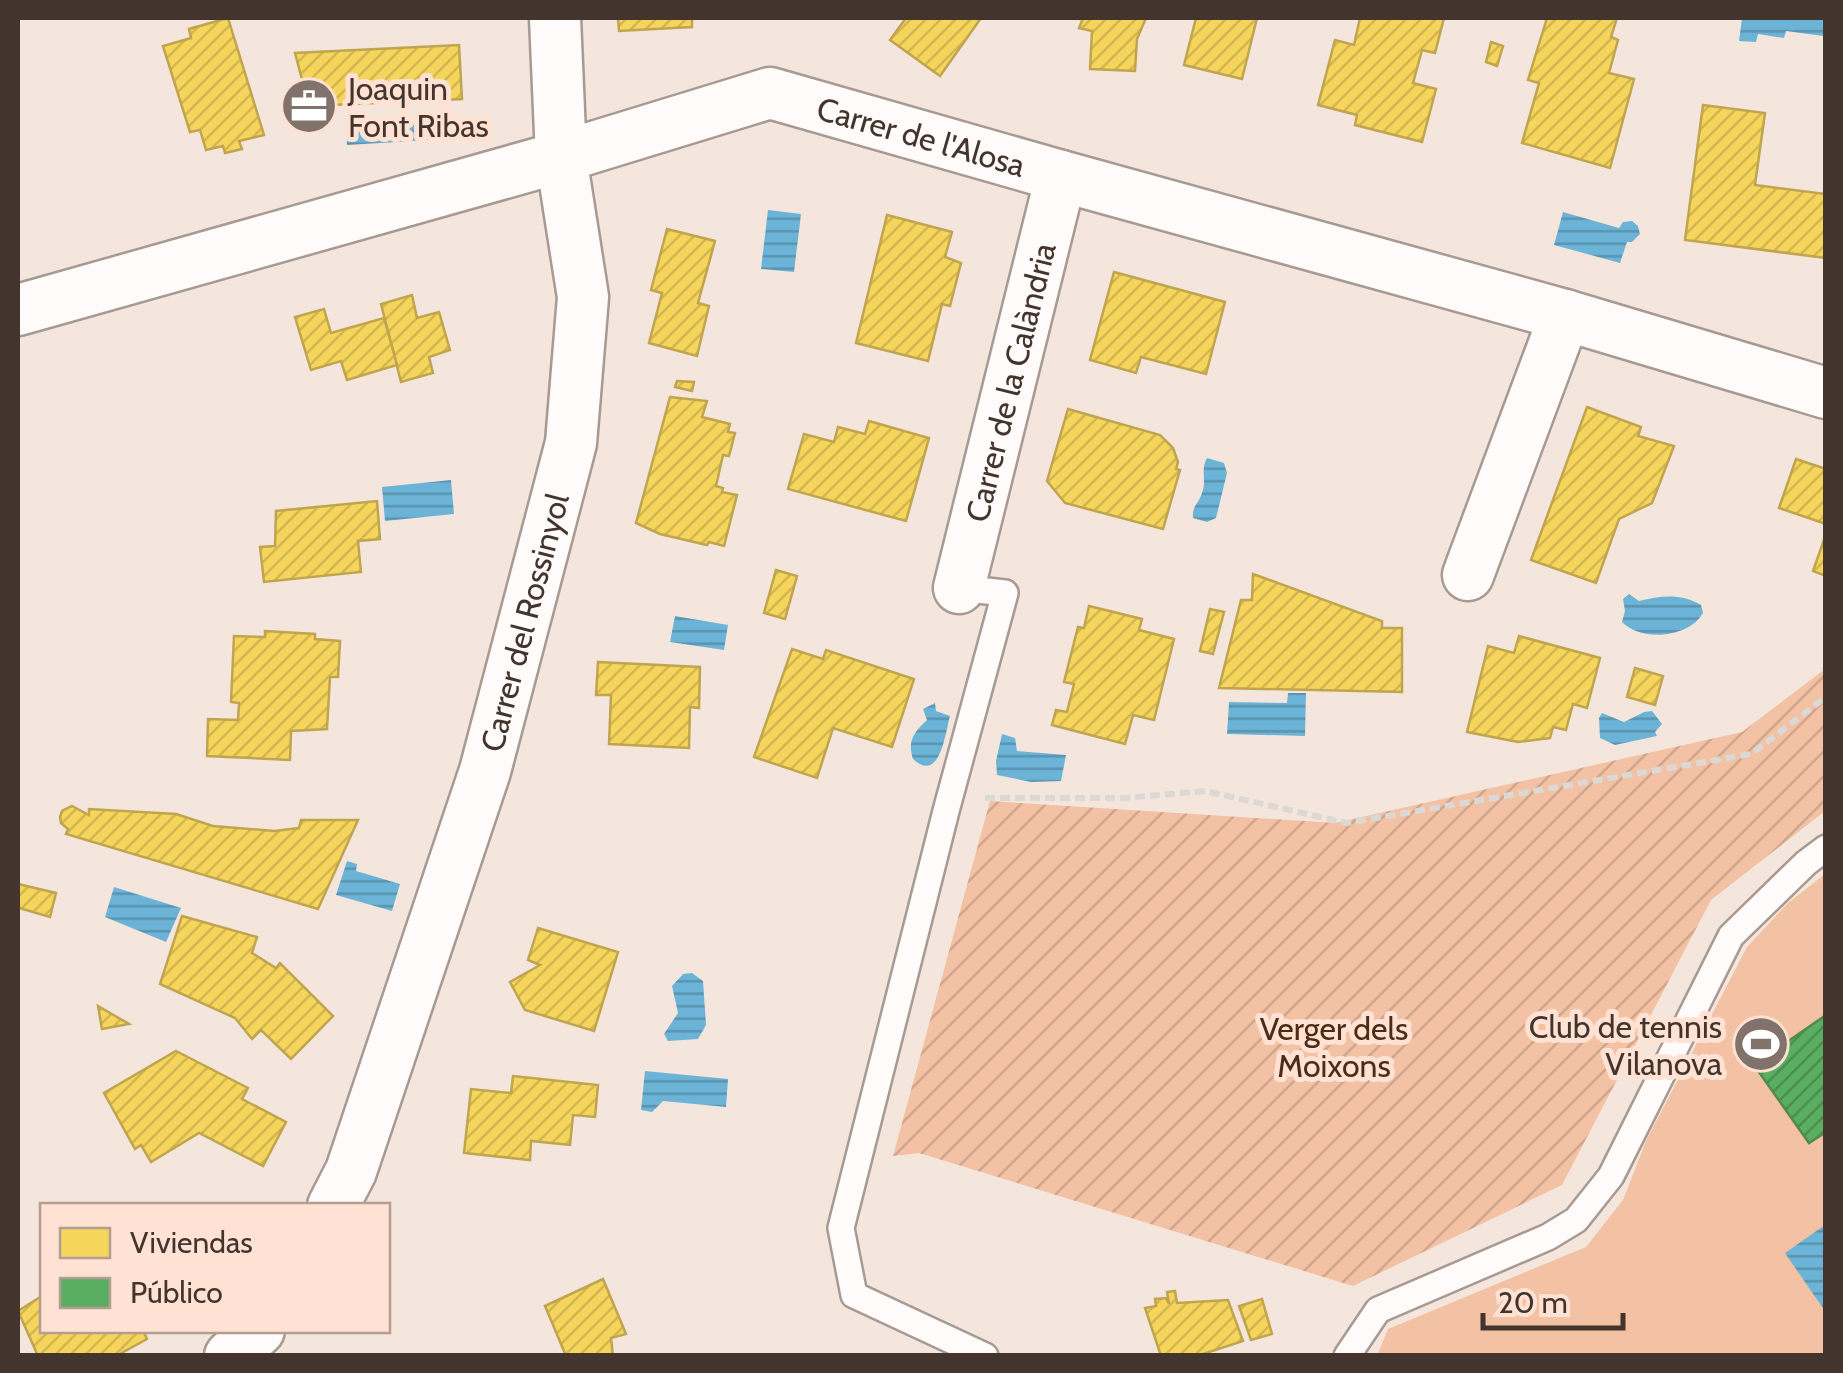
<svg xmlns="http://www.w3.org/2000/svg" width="1843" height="1373" font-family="Cabin,sans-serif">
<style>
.garden{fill:url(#garden-furrows)}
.pitch{fill:#f3c1a3}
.water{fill:url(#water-rules)}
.homes{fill:url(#homes-hatch);stroke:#c0a54e;stroke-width:2.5}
.public{fill:url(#public-hatch);stroke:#538a51;stroke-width:2.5}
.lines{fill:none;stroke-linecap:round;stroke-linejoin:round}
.service-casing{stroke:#a69a93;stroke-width:30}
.minor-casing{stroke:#a69a93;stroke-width:55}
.path{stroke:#dcd8d5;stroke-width:6;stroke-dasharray:10 5;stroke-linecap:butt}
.service{stroke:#fefbfa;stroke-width:25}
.minor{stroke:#fefbfa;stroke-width:50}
.labels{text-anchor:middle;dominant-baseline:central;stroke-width:10;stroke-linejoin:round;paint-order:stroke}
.poi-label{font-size:32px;fill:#43352d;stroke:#ffe2d3;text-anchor:start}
.street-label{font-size:32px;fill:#43352d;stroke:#ffe2d3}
.park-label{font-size:32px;fill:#4e2b16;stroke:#ffe2d3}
</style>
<defs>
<pattern id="garden-furrows" width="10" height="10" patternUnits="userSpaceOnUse" patternTransform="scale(2.5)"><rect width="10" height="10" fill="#f3c1a3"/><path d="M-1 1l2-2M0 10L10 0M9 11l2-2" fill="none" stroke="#d2a68d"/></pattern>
<pattern id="water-rules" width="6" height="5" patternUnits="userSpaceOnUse" patternTransform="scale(2.5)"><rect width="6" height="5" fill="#6cb4d7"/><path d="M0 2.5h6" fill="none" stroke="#5a93af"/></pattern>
<pattern id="homes-hatch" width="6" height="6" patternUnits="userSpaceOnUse" patternTransform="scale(2.5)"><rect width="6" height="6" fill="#f6d55c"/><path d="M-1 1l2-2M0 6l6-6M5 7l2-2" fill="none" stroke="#d4b750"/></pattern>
<pattern id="public-hatch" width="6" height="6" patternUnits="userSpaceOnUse" patternTransform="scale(2.5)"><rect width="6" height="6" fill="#5aae61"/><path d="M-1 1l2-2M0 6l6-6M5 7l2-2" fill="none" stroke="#4c8e50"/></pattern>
</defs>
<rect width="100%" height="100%" fill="#f5e6dd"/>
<polygon class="garden" points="1825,669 1825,811 1711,900 1562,1185 1353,1286 919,1153 893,1156 990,801 1335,823 1742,732"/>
<polygon class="pitch" points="1825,874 1825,1355 1377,1356 1388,1329 1586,1247 1623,1200 1646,1141 1747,947 1788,903"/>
<g class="water">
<polygon points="1742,18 1826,18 1823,36 1786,31 1784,38 1758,34 1756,42 1739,41"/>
<polygon points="428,122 429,140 347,145 346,127"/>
<polygon points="768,210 801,214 794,272 761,269"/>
<polygon points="1563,212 1619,228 1623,222 1632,221 1638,226 1640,234 1632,242 1627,242 1620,263 1554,245"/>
<path d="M1207 458 1224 463 1227 473 1216 518 1207 522 1193 518C1192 505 1198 505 1202 493 1207 481 1200 470 1207 458Z"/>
<polygon points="451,480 454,514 385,521 382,487"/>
<path d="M1629 594 1639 601C1661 596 1680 593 1701 605L1703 613C1689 638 1641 642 1622 622L1625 611 1623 599Z"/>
<polygon points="675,616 728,625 724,650 670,642"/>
<polygon points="1288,693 1306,693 1305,736 1227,734 1229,702 1287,703"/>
<path d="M935 703 936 711 950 716C945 734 940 784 913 759 907 741 914 732 927 720L923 709Z"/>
<polygon points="1652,711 1662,724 1655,732 1657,736 1615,745 1600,738 1599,718 1602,713 1624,722 1644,712"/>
<polygon points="1002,734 1015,738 1017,751 1066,755 1061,781 1031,782 997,775 996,761"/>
<polygon points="347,861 357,864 356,871 400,884 392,911 336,895"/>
<polygon points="114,887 181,908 166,942 105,917"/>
<polygon points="683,974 692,973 703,981 706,1025 698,1039 668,1041 664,1034 678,1013 672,986"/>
<polygon points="645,1071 728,1079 726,1107 663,1101 652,1112 641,1110"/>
<polygon points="1825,1225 1825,1311 1785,1253"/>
</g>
<g class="homes">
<polygon points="228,18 264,135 239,141 242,149 225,153 223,146 206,150 200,130 190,132 163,46 191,38 189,29"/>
<polygon points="618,18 692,18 692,27 619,31"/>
<polygon points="906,18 981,18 940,76 890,40"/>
<polygon points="1083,18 1146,18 1137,39 1135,71 1090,69 1092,31 1079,28"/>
<polygon points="1196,18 1257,18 1242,79 1184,65"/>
<polygon points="1360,18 1444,18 1435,53 1422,50 1413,83 1436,89 1422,142 1355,125 1357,115 1318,105 1335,40 1354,45"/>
<polygon points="1547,18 1617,18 1611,37 1618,40 1609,73 1634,79 1610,168 1522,143 1539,83 1528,80"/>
<polygon points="1491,42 1503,46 1497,66 1486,62"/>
<polygon points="459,45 462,99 309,106 295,53"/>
<polygon points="1703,105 1765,113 1755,185 1826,194 1826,258 1685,240"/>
<polygon points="887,215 952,232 945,257 961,263 950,306 942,304 928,361 856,343"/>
<polygon points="667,229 715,241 698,303 709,306 697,356 649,343 662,293 651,290"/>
<polygon points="1114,272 1225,302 1206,374 1141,357 1136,373 1090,360"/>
<polygon points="412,295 417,318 439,312 450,350 429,357 433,373 401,382 381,304"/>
<polygon points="324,309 331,333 384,318 397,365 347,380 341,361 311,370 295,317"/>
<polygon points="677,381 694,382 692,391 675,387"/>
<polygon points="670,397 707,401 702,417 730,424 728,432 735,433 729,456 723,455 716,486 723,488 722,492 737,495 724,546 709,542 707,545 660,534 636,523"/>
<polygon points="1587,407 1641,427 1638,436 1674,446 1652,503 1619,519 1596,583 1531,560"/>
<polygon points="1068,409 1160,435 1173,448 1178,462 1176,469 1180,470 1163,529 1065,503 1047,481"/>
<polygon points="869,421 929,438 906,521 788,489 804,434 834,442 838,427 865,434"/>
<polygon points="1796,459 1826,469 1826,524 1779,508"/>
<polygon points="377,501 380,539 358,541 361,572 264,582 260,547 275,546 276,511"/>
<polygon points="1826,534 1826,576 1813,571"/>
<polygon points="776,570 797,576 785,619 764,613"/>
<polygon points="1253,574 1382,621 1382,628 1402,628 1402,692 1219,688 1241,600 1252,600"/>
<polygon points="1089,606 1142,619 1139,630 1174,639 1154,720 1133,715 1125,744 1052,725 1056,710 1067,712 1074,684 1064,682 1078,627 1084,628"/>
<polygon points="1210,609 1224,612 1213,654 1200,651"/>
<polygon points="265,631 315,634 315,639 340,641 338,677 330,677 327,729 291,731 290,760 207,756 208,719 238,720 239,703 231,702 234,636 265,637"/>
<polygon points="1519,636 1600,658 1587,708 1573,704 1566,730 1553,727 1550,738 1518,742 1467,732 1488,646 1514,653"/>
<polygon points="792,649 823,659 826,650 914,679 892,747 833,728 817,778 754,757"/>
<polygon points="598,662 700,667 699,708 690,707 689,748 609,744 611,695 596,695"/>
<polygon points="1635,668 1663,676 1655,705 1627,697"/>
<polygon points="72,806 89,815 89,809 176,814 213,826 274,831 299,828 301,820 358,820 318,909 66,834 68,829 61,823 60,817 62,811"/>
<polygon points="18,884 56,893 50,917 19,908"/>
<polygon points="182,916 257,937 252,953 276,968 280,963 333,1016 291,1059 261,1030 252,1039 235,1018 160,984"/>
<polygon points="538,928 618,952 594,1031 525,1010 510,982 540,965 528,960"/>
<polygon points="98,1006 129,1024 102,1029"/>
<polygon points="176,1051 248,1088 242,1099 286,1122 263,1166 199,1133 151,1162 141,1145 135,1149 104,1093"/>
<polygon points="513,1076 598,1085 595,1117 573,1115 570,1145 531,1141 530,1160 464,1153 471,1089 511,1093"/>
<polygon points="603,1279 626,1334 611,1338 613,1356 566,1356 545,1306"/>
<polygon points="1175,1291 1177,1303 1228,1300 1243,1341 1197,1356 1161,1356 1145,1308 1156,1306 1155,1299 1166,1298 1169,1304 1167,1292"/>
<polygon points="42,1296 42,1330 143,1330 147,1339 116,1356 38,1356 18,1311"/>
<polygon points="1262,1299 1272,1334 1251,1340 1239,1306"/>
</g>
<polygon class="public" points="1826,1015 1826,1132 1809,1143 1754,1065"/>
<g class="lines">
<g class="service-casing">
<g id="service">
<polyline points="959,588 1005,593 946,811 841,1228 854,1295 985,1356"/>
<polyline points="1347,1356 1378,1310 1548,1237 1576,1220 1611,1176 1731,936 1806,863 1826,848"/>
</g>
</g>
<g class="minor-casing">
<g id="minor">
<path id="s1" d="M18 310 561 157 770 93 1061 176 1565 315 1826 393"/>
<polyline points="1468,575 1565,315"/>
<path id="s2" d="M959 588 1061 176"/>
<path id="s3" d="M333 1206 351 1171 485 771 571 443 583 297 561 157 555 18"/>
<polyline points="230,1356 259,1330"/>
</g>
</g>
<polyline class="path" points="985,798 1125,798 1205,791 1347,823 1751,754 1826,697"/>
<use href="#service" class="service"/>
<use href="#minor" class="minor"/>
</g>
<defs>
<g id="office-disc" transform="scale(2.875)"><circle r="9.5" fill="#81736b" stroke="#ffe2d3"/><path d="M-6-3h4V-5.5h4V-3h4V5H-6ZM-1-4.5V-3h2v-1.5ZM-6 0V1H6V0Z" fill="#fff"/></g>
<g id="stadium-disc" transform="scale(2.875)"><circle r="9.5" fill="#81736b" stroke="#ffe2d3"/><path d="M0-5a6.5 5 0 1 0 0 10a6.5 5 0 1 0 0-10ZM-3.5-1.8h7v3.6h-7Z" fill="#fff"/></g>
</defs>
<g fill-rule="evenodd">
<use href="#office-disc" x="309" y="106"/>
<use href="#stadium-disc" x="1761" y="1044"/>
</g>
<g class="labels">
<g class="poi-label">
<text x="348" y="88">Joaquin<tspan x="348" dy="37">Font Ribas</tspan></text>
<text x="1722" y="1026" text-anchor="end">Club de tennis<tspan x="1722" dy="37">Vilanova</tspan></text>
</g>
<g class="street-label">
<text stroke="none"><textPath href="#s1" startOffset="940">Carrer de l'Alosa</textPath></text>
<text stroke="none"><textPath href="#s2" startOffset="212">Carrer de la Calàndria</textPath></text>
<text stroke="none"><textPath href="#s3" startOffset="615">Carrer del Rossinyol</textPath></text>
</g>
<g class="park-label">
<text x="1334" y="1028">Verger dels<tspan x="1334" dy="37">Moixons</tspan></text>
</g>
</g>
<rect width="1843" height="1373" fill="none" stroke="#43352d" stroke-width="40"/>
<rect x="40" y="1203" width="350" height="130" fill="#ffe2d3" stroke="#b49d91" stroke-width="2.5"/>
<rect x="60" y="1228" width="50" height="30" fill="#f6d55c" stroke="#b49d91" stroke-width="2.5"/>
<text x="130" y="1253" font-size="30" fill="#43352d">Viviendas</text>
<rect x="60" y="1278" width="50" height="30" fill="#5aae61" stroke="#b49d91" stroke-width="2.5"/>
<text x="130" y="1303" font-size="30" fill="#43352d">Público</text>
<path d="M1483 1313v15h140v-15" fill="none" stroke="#43352d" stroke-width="5"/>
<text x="1498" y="1313" font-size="30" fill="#43352d" stroke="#ffe2d3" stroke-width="8" paint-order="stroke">20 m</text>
</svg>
